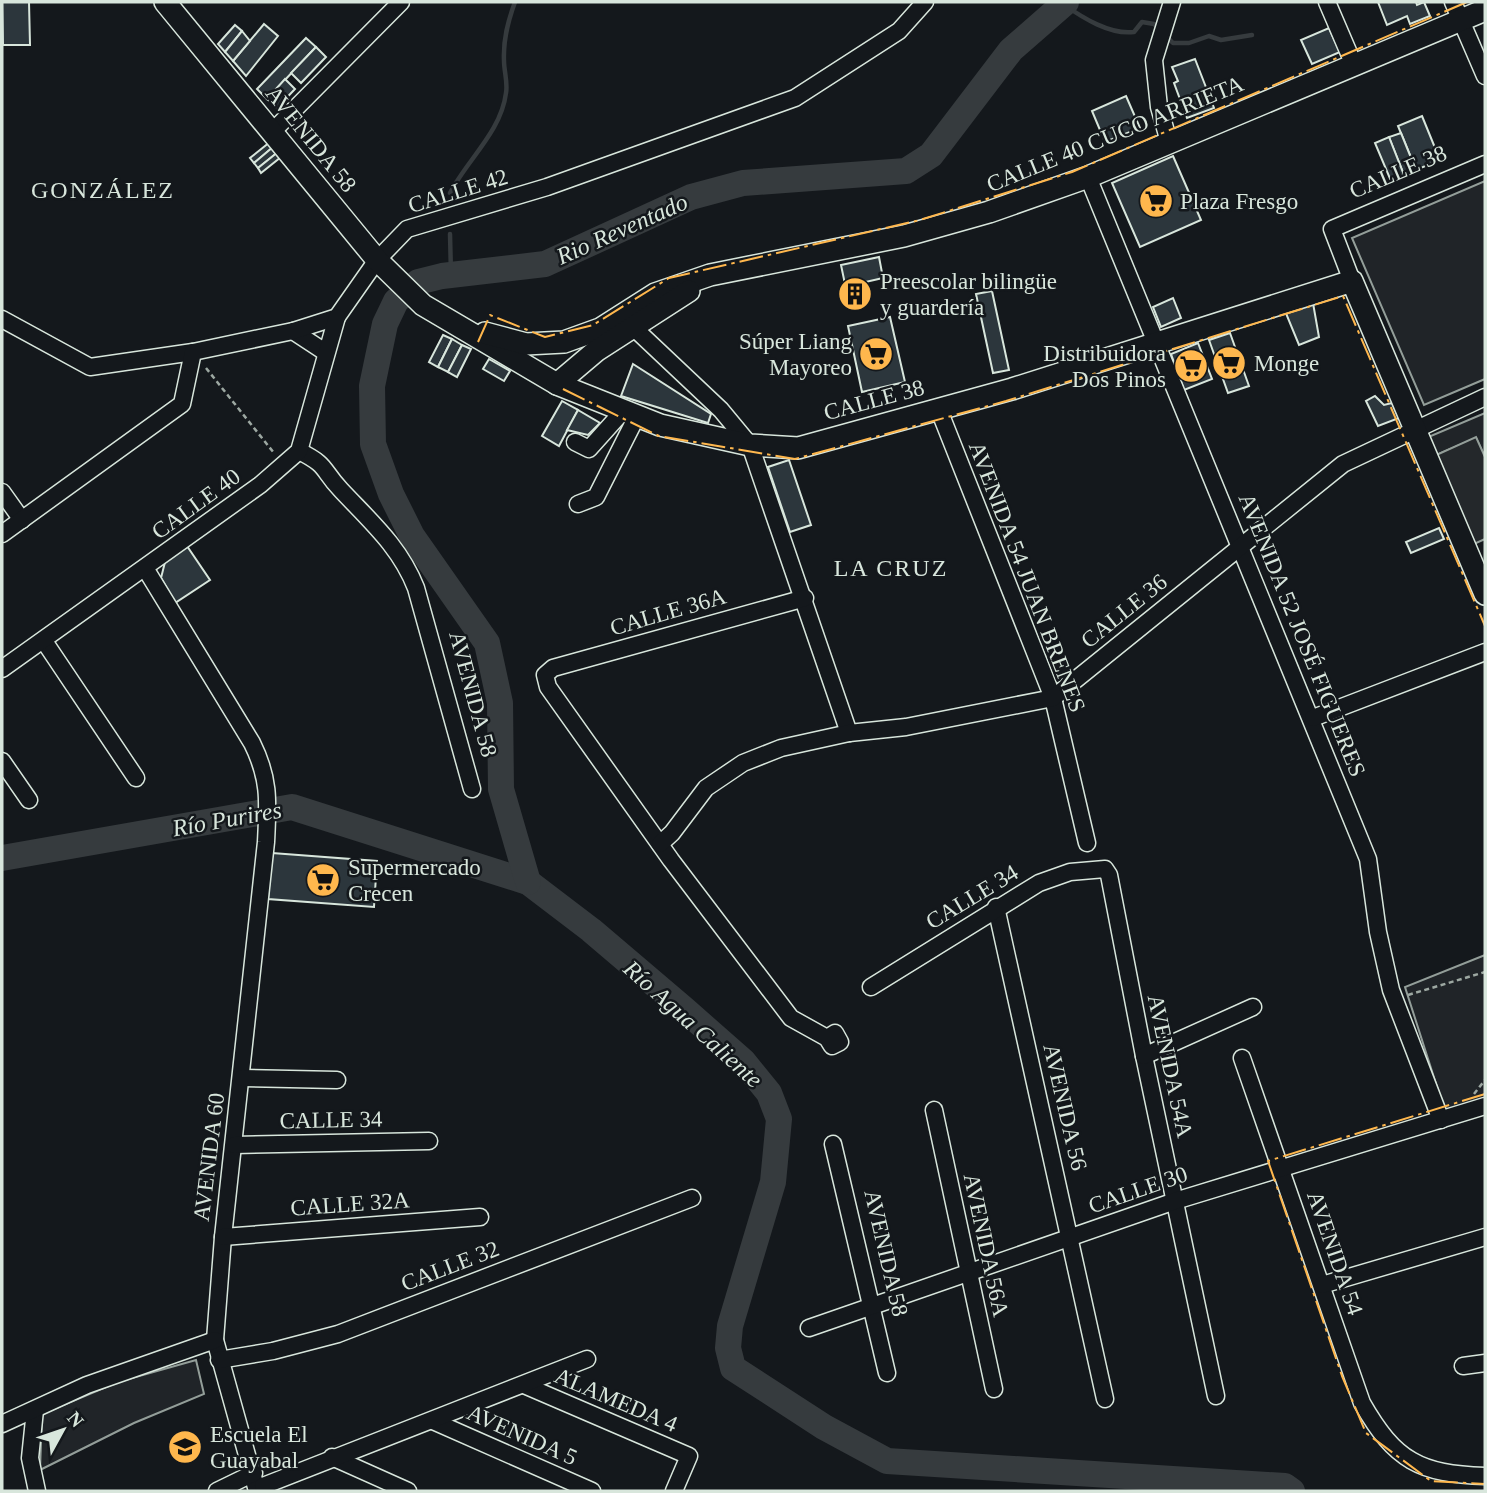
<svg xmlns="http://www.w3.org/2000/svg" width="1487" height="1493" font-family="Georgia,serif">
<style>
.green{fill:#202428;stroke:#939e99;stroke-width:2}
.parking{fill:#24282b;stroke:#939e99;stroke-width:2}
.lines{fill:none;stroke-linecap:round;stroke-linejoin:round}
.stream{stroke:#363b3e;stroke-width:4.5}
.river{stroke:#363b3e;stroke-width:26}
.building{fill:#2c363c;stroke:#d8e6dc;stroke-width:2}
.minor-casing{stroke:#d8e6dc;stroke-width:19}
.major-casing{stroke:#d8e6dc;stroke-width:24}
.path{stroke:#9da8a2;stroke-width:2.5;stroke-dasharray:5 3.5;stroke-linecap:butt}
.minor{stroke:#14181c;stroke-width:16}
.major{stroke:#14181c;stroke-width:21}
.power{stroke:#ffb74d;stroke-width:2;stroke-dasharray:24 5 3.5 5;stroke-linecap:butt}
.labels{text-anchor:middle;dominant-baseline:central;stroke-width:5;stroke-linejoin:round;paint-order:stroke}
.street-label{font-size:23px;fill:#d8e6dc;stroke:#14181c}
.poi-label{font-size:23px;fill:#d8e6dc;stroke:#14181c;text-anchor:start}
.neighbourhood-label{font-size:24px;letter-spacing:2px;fill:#d8e6dc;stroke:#14181c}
.water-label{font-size:24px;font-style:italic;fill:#d8e6dc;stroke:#14181c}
</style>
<rect width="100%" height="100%" fill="#14181c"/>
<g class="green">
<polygon points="1485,181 1485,379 1424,405 1352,238"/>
<polygon points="1485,413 1485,457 1476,438 1434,456 1426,438"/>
<polygon points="1485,955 1485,1104 1446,1115 1405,987"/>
<polygon points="196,1360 204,1394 134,1423 40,1470 42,1414 118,1382"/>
</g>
<polygon class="parking" points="1476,437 1485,457 1485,539 1474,544 1434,456"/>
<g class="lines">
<g class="stream">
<path d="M1063 4C1083 18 1110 35 1134 32L1142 22 1154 24 1158 28"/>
<polyline points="1167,37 1173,43 1189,43 1209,36 1221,40 1252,35"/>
<path d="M450 193C467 160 501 132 506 93 508 83 504 71 504 61 503 39 508 21 515 2"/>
<polyline points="450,234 451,274"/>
</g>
<g class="river">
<polyline points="2,858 292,807 528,882 591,930 685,1010 743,1061 769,1093 779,1119 773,1182 730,1326 728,1348 733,1368 824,1427 887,1461 1285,1486 1292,1491"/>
<polyline points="528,882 501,789 500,703 487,643 412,536 391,494 373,444 372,386 385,324 396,301 418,282 442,276 545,264 691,197 743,183 906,171 931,155 1011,50 1066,2"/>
</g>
</g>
<g class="building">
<polygon points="2,2 29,2 30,45 3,45"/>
<polygon points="1378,2 1416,2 1417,5 1424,2 1430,16 1410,24 1407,16 1387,25"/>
<polygon points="264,24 278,36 246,76 233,61"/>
<polygon points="235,25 242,31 225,52 218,44"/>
<polygon points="1329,28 1340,52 1312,64 1301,40"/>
<polygon points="242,31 250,41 233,61 225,52"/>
<polygon points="306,38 316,47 267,99 257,89"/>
<polygon points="316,47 326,57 301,83 291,73"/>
<polygon points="1195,59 1214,108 1187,118 1174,83 1178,81 1172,67"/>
<polygon points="285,79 295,89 277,108 267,99"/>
<polygon points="1126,96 1140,128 1105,142 1092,111"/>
<polygon points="1422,116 1440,160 1416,170 1398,126"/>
<polygon points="1401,133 1416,170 1404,175 1389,137"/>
<polygon points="1389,137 1404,175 1391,181 1375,143"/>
<polygon points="270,142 273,147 254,163 250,158"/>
<polygon points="273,147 278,152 258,168 254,163"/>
<polygon points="278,152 281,157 261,173 258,168"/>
<polygon points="1173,156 1201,220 1140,247 1112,183"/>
<polygon points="879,257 883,278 861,283 866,305 850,308 841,265"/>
<polygon points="992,291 1009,370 993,373 976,294"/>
<polygon points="1173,298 1181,318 1161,327 1153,307"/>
<polygon points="1313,303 1319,337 1299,345 1285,311"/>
<polygon points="890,317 905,382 862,392 848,326"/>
<polygon points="1230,333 1249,386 1228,393 1209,340"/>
<polygon points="443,335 452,339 438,367 429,362"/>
<polygon points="452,339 462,345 448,372 438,367"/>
<polygon points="1198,343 1212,379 1184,390 1171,354"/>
<polygon points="462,345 471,349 457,377 448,372"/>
<polygon points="489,359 510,371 504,381 483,369"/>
<polygon points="633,364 711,414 708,423 621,396"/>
<polygon points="1375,396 1384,405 1392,403 1399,418 1378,426 1366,401"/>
<polygon points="562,401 578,410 559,446 542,436"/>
<polygon points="578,410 600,423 588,435 567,430"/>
<polygon points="789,460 811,525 790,532 768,467"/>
<polygon points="1439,528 1444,539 1411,553 1406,542"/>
<polygon points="187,546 210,580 175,603 161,578 165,562"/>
<polygon points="272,853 377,861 374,907 268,899"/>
</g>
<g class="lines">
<g class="minor-casing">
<g id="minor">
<polyline points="1327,2 1354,65"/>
<polyline points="1453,2 1485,76"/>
<polyline points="272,132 401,2"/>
<polyline points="1169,142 1159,107 1154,60 1172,2"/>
<polyline points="1088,177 1368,859 1378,932 1391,990 1441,1120"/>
<polyline points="1352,281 1332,229 1485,164"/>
<polyline points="2,319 90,367 193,352"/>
<polyline points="633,327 721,410 750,445 849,733"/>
<polyline points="293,331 325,352"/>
<polyline points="939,410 1053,698 1087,843"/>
<polyline points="575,442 589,449 624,410"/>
<path d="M299 451C329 466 321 469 341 490 371 522 400 547 416 588L472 789"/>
<polyline points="2,492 22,520"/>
<polyline points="578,504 596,497 637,416"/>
<polyline points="2,534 182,404 193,352 293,331 337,317 377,260 407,229 547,187 795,98 899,31 925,2"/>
<path d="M145 568 252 743C270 779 268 802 266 842L223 1237 215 1340 257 1491"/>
<polyline points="805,598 553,668 545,675 548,687 671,860 791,1018 827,1038 832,1046 840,1042 835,1033 827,1038"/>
<polyline points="44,641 136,778"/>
<polyline points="2,669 260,485 299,451 337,317"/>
<polyline points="1313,718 1485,652"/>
<polyline points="2,761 29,800"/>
<polyline points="660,844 672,833 706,788 743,763 781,748 849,733 906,727 1053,698 1343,464 1485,397"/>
<polyline points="996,907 1105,1399"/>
<polyline points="871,987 1039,883 1070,872 1105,869 1109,875 1144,1056 1216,1396"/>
<polyline points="1144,1056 1253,1007"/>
<path d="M1242 1058 1362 1403C1395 1461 1420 1474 1485 1476"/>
<polyline points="242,1078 337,1080"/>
<polyline points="934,1110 994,1389"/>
<polyline points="833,1144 887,1373"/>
<polyline points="234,1145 429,1141"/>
<polyline points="223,1237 480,1217"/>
<polyline points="1322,1285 1485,1237"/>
<polyline points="809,1328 1175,1201 1485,1106"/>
<polyline points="219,1360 273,1351 338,1334 692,1198"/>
<polyline points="1463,1366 1485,1363"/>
<polyline points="524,1385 689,1456 674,1491"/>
<polyline points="35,1410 30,1458 37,1491"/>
<polyline points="433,1421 592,1491"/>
<polyline points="2,1424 87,1385 215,1340"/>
<polyline points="332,1457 408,1491"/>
<polyline points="263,1486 587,1359"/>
<polyline points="217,1491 254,1473"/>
</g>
</g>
<g class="major-casing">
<g id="major">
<polyline points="165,2 377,260 423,305 557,384 660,425 750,445 798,448 1012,389 1352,281 1485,594"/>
<polyline points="485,333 526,344 564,342 600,329 655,294 710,275 904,236 989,212 1088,177 1485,10"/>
<polyline points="557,384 596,351 689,291"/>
</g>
</g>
<g class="path">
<polyline points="206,368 274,453"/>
<polyline points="1408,995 1485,972"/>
<polyline points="1474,1094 1485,1080"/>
</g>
<use href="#minor" class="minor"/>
<use href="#major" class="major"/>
<g class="power">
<polyline points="478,342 490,315 545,337 593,325 669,278 920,220 1072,172 1467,2"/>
<polyline points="563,389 659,436 795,459 1006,401 1343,296 1485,626"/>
<polyline points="1485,1094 1268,1161 1342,1376 1366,1433 1431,1481 1485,1484"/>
</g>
</g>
<defs>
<g id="supermarket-disc" transform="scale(1.75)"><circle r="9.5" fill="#ffb74d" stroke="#14181c"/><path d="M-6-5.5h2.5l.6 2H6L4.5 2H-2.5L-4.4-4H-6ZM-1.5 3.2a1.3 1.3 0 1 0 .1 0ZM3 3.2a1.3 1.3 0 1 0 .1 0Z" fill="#111"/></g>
<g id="building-disc" transform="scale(1.75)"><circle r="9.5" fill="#ffb74d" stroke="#14181c"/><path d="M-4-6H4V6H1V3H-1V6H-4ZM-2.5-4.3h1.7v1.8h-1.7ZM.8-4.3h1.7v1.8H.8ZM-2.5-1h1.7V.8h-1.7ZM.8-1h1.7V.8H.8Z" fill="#111"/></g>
<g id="school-disc" transform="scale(1.75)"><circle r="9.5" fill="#ffb74d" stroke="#14181c"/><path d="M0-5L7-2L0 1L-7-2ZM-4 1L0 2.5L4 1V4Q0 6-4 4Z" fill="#111"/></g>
</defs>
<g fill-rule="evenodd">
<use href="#supermarket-disc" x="1156" y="201"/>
<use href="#building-disc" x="855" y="294"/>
<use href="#supermarket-disc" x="876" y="354"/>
<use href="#supermarket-disc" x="1229" y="363"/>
<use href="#supermarket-disc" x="1191" y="366"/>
<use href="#supermarket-disc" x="323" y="880"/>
<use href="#school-disc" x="185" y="1447"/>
</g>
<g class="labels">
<g class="street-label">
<text transform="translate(1115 134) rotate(-22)">CALLE 40 CUCO ARRIETA</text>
<text transform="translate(311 139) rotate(51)">AVENIDA 58</text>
<text transform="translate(1398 172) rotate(-23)">CALLE 38</text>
<text transform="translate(458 191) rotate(-17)">CALLE 42</text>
<text transform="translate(874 400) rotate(-15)">CALLE 38</text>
<text transform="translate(196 504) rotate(-36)">CALLE 40</text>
<text transform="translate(1027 577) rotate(69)">AVENIDA 54 JUAN BRENES</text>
<text transform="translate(1124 611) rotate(-39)">CALLE 36</text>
<text transform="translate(668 612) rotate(-16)">CALLE 36A</text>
<text transform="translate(1302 635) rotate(68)">AVENIDA 52 JOSÉ FIGUERES</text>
<text transform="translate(473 694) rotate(75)">AVENIDA 58</text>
<text transform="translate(972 897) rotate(-31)">CALLE 34</text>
<text transform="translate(1170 1066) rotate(78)">AVENIDA 54A</text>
<text transform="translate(1065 1107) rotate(77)">AVENIDA 56</text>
<text transform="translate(331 1120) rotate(-1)">CALLE 34</text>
<text transform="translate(209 1157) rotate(-83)">AVENIDA 60</text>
<text transform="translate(1138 1190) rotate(-19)">CALLE 30</text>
<text transform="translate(350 1204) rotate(-4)">CALLE 32A</text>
<text transform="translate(986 1245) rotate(78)">AVENIDA 56A</text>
<text transform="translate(886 1253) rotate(77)">AVENIDA 58</text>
<text transform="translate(1335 1253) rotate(71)">AVENIDA 54</text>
<text transform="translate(450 1266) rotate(-21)">CALLE 32</text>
<text transform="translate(616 1400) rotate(23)">ALAMEDA 4</text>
<text transform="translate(522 1435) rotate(24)">AVENIDA 5</text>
</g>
<g class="poi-label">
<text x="1180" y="201">Plaza Fresgo</text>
<text x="880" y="281">Preescolar bilingüe<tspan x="880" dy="26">y guardería</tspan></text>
<text x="852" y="341" text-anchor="end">Súper Liang<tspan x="852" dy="26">Mayoreo</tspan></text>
<text x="1166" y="353" text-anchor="end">Distribuidora<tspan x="1166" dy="26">Dos Pinos</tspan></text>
<text x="1254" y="363">Monge</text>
<text x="348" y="867">Supermercado<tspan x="348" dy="26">Crecen</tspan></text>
<text x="210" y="1434">Escuela El<tspan x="210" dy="26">Guayabal</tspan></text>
</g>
<g class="neighbourhood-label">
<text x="103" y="190">GONZÁLEZ</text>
<text x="891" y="568">LA CRUZ</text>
</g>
<g class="water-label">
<text transform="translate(622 229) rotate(-24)">Rio Reventado</text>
<text transform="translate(227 819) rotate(-10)">Río Purires</text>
<text transform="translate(693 1024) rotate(42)">Río Agua Caliente</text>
</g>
</g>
<rect width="1487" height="1493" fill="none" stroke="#d8e6dc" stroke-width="7"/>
<g transform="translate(63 1430) rotate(50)" stroke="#14181c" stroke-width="5" paint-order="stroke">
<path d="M0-5L12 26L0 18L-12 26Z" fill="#d8e6dc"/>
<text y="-10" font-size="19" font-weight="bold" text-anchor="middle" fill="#d8e6dc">N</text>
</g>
</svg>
